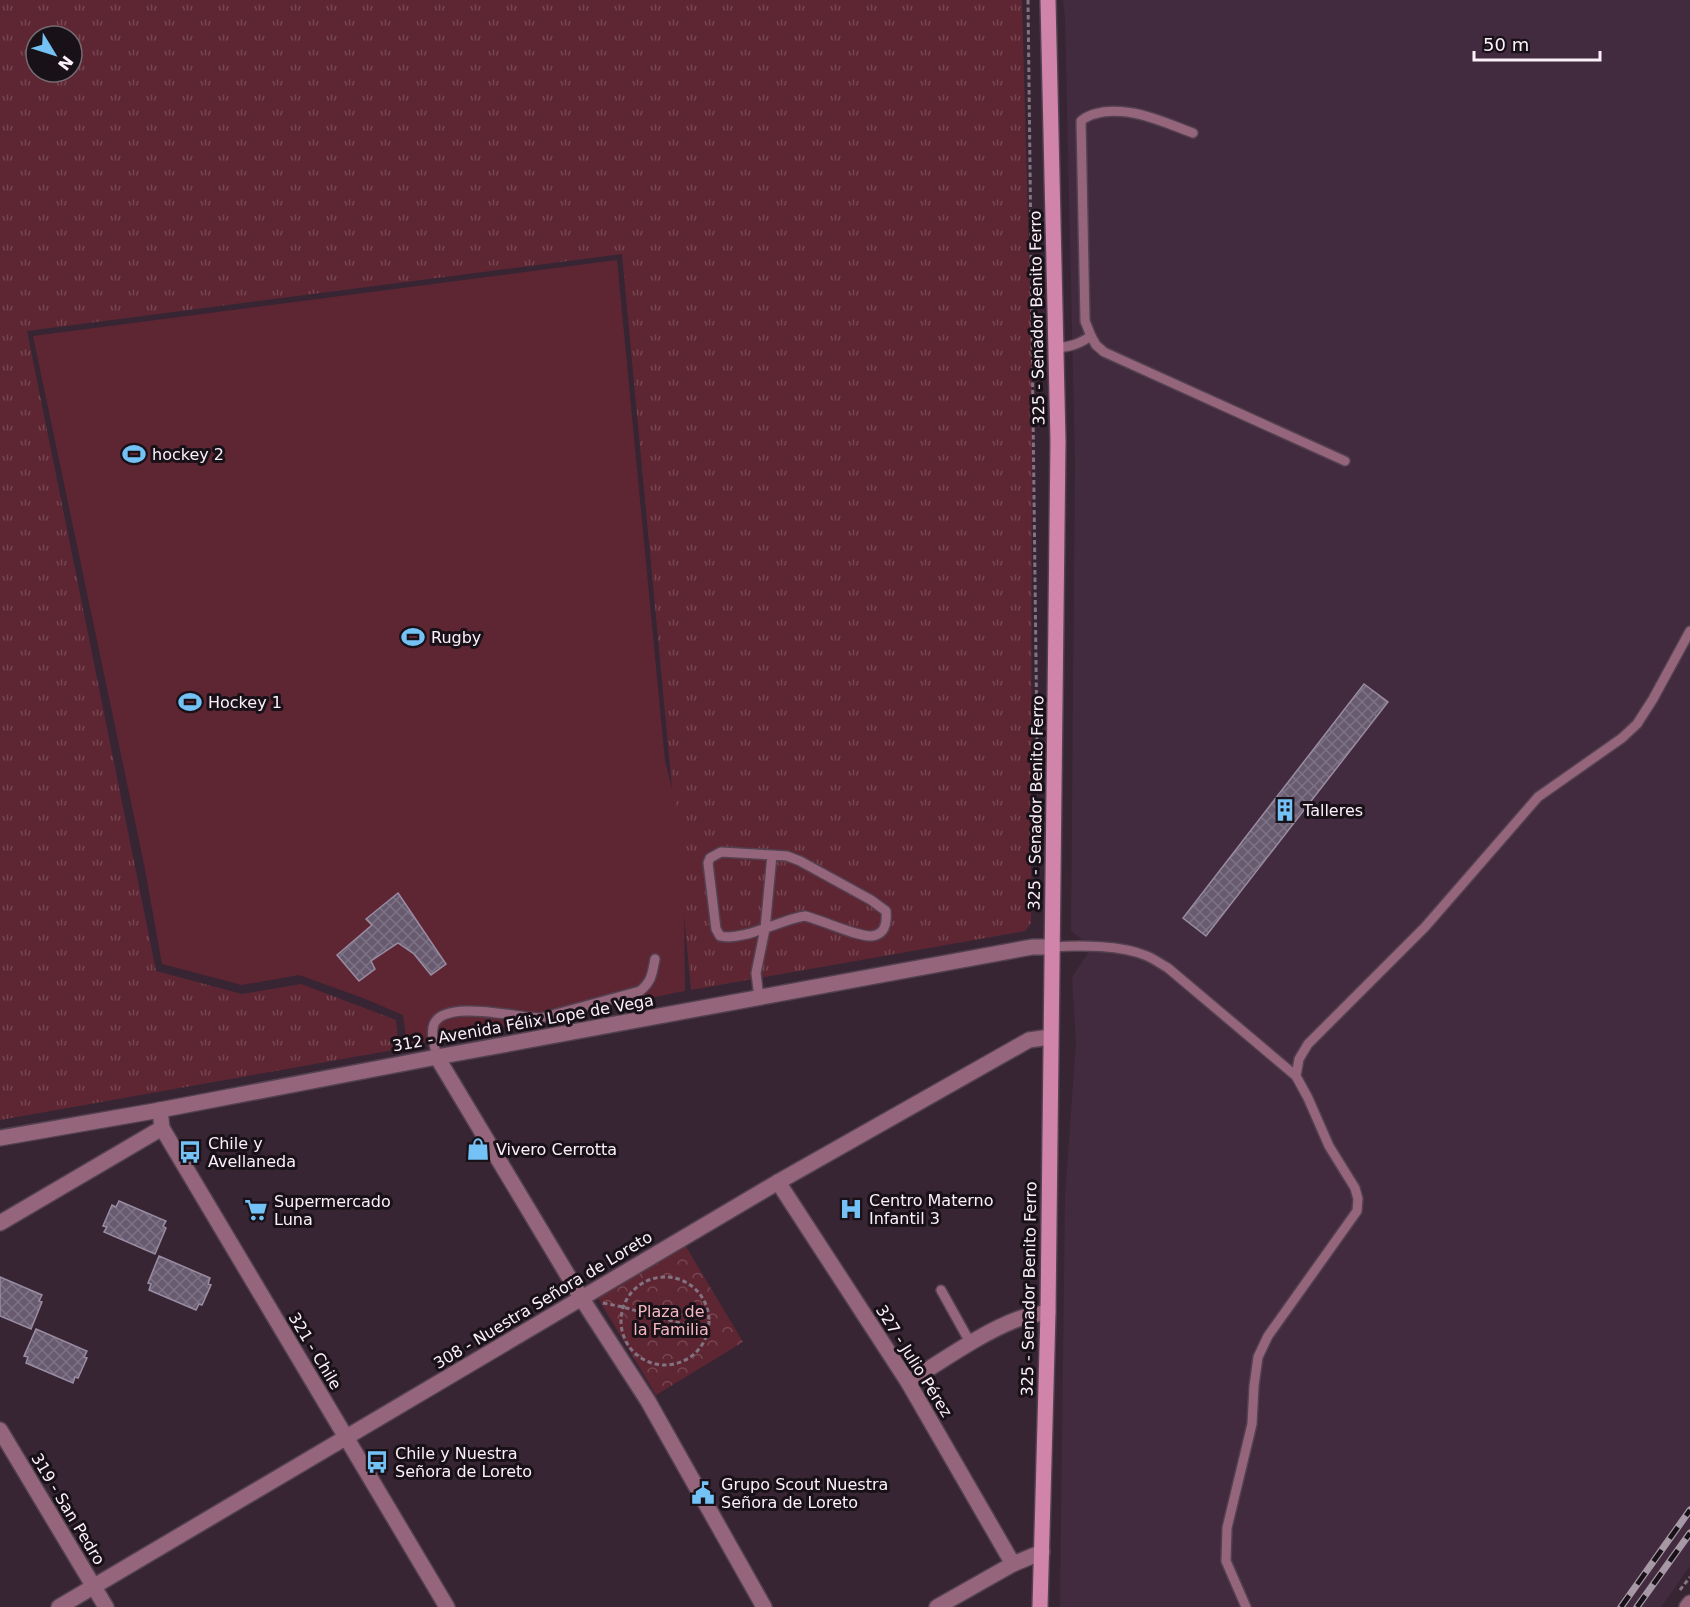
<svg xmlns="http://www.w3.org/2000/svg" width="1690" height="1607" font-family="'DejaVu Sans',sans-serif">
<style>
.built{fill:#422b3f}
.grass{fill:url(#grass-tufts);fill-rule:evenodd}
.park{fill:url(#park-crowns)}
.pitch{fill:#5e2633}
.building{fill:url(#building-cross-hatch);stroke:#9a8ca3;stroke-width:1.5}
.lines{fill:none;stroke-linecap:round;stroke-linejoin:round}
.service-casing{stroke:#534150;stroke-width:12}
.minor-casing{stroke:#534150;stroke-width:18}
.tertiary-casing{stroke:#534150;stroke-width:18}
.secondary-casing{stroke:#534150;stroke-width:18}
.path{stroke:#837380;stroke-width:3;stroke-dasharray:4.5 3;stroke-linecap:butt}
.service{stroke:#95657b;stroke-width:9}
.minor{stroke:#95657b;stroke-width:15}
.tertiary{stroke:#95657b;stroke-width:15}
.secondary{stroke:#d084a9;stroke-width:15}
.rail-casing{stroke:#a698a4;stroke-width:7}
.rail{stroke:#191118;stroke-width:4.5;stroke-dasharray:14;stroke-linecap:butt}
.labels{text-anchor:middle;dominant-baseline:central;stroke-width:6;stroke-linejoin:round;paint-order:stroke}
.street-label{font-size:16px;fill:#fcf0fa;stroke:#191118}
.poi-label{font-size:16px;fill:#fcf0fa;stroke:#191118;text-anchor:start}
.park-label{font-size:16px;fill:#f6b7c1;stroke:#191118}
</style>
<defs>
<pattern id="grass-tufts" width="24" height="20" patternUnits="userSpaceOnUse" patternTransform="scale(1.5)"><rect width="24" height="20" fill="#5e2633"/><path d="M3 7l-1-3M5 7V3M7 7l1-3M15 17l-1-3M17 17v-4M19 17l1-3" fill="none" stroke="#764651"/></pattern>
<pattern id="park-crowns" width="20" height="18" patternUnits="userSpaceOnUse" patternTransform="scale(1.5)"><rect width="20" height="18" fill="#5e2633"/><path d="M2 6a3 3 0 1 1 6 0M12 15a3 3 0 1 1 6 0" fill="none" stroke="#764651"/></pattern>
<pattern id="building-cross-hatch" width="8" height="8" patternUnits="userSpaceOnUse" patternTransform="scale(1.5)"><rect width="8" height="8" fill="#685b70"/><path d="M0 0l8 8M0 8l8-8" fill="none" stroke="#7e7385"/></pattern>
</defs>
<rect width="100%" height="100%" fill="#372534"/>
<polygon class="built" points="1063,0 1690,0 1690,1566 1661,1607 1060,1607 1065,1196 1076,1042 1072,977 1092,947 1071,931 1075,461 1065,18"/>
<path class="grass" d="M0 0H1022L1032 377 1031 923 1025 931 691 990 622 254 27 331 156 971 242 994 301 984 396 1020 399 1049 0 1120ZM36 36H72V72H36Z"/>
<polygon class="park" points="685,1245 743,1342 656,1395 598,1298"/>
<polygon class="pitch" points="617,260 665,761 683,830 685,991 407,1046 403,1015 363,998 299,975 242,985 162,964 144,864 33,336"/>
<g class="building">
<polygon points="1364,684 1388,702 1206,936 1183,918"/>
<polygon points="398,893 446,964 431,975 414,954 398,943 371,961 375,969 359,981 337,955 372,925 366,919"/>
<polygon points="119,1201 166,1221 163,1226 166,1228 155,1254 104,1232 107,1227 103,1226 112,1205 116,1207"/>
<polygon points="159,1256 210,1278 208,1284 211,1285 202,1305 199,1304 196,1310 149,1290 151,1284 148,1283"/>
<polygon points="0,1277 42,1295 39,1301 42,1302 31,1329 0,1316"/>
<polygon points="36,1329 87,1351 84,1357 87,1358 78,1378 75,1377 73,1383 26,1363 28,1357 24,1356"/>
</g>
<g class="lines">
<g class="service-casing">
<g id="service">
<path d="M1091 336 1085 321 1081 121C1088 115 1094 114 1103 112 1135 108 1163 122 1193 133"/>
<path d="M1056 348C1070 347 1079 344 1091 336L1096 345 1104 352 1345 461"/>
<path d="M1053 947C1080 945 1122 945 1147 956 1154 959 1161 964 1168 968L1296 1076"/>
<path d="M759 998 756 973 765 929 772 855 787 856 800 861 871 900 886 911C887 922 886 934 872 936 857 937 822 920 805 916 782 919 742 942 720 936L716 929 708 863 710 858 721 852 772 855"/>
<path d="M437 1057C435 1047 430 1034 434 1024 445 999 518 1018 541 1018L640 991C652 981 652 974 655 959"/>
<polyline points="941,1290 971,1344"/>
<polyline points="1246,1607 1226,1561 1227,1528 1252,1424 1254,1386 1258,1357 1268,1336 1357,1211 1358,1199 1355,1188 1329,1146 1308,1098 1296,1076 1299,1059 1308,1044 1425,927 1538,797 1622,738 1637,724 1653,699 1690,631"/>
</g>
</g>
<g class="minor-casing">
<g id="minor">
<polyline points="437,1057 582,1299 648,1401 764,1607"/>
<polyline points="778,1182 908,1382 1013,1564"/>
<polyline points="0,1223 162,1128"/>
<path d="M908 1382C942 1361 984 1331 1021 1318 1029 1315 1039 1314 1048 1312"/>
<polyline points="59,1607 778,1182 1029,1040 1050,1037"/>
<polyline points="937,1607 1013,1564 1042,1552"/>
<polyline points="1687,1607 1690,1603"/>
</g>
</g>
<g class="tertiary-casing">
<g id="tertiary">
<polyline points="160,1110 162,1128 447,1607"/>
<polyline points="0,1138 160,1110 437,1057 1032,947 1053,947"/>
<polyline points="0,1430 106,1607"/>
</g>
</g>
<g class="secondary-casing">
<polyline id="secondary" points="1040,1607 1048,1312 1058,441 1048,0"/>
</g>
<g class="path">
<polyline points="1028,0 1037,744"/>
<circle cx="665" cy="1321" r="44"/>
<polyline points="603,1303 623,1307 708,1331"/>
<polyline points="1680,1590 1690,1577"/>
</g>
<use href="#service" class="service"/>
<use href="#minor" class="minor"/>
<use href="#tertiary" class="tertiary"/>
<use href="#secondary" class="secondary"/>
<g class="rail-casing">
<g id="rail">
<polyline points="1621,1607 1690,1510"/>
<polyline points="1637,1607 1690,1533"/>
</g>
</g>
<use href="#rail" class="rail"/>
</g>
<defs>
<g id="stadium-bare" transform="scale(1.8)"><path d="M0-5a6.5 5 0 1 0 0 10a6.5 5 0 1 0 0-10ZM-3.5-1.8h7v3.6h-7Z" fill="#73c1f5" stroke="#191118" stroke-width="2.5" paint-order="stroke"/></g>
<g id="building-bare" transform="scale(1.8)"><path d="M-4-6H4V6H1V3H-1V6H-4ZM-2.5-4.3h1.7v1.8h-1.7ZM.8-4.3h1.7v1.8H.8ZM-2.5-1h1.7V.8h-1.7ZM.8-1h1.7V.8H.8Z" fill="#73c1f5" stroke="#191118" stroke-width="2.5" paint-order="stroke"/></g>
<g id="shop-bare" transform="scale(1.8)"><path d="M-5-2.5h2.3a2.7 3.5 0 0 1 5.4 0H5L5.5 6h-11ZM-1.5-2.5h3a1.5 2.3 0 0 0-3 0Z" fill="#73c1f5" stroke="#191118" stroke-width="2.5" paint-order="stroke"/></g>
<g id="bus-bare" transform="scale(1.8)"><path d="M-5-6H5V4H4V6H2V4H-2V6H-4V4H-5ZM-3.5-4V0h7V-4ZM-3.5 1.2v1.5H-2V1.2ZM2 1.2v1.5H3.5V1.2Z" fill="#73c1f5" stroke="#191118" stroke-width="2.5" paint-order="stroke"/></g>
<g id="hospital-bare" transform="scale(1.8)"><path d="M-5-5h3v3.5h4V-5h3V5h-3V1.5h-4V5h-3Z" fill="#73c1f5" stroke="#191118" stroke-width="2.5" paint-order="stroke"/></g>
<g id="supermarket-bare" transform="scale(1.8)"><path d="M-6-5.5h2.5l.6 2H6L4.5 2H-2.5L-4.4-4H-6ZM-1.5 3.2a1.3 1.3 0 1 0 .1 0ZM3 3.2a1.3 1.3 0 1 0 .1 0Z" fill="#73c1f5" stroke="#191118" stroke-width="2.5" paint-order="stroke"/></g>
<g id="civic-bare" transform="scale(1.8)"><path d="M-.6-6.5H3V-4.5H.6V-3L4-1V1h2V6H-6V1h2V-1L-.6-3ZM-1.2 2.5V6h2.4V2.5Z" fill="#73c1f5" stroke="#191118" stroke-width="2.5" paint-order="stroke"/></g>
</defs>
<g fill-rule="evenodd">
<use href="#stadium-bare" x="134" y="454"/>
<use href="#stadium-bare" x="413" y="637"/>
<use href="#stadium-bare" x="190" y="702"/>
<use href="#building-bare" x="1285" y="810"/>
<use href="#shop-bare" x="478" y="1149"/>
<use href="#bus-bare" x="190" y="1152"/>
<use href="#hospital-bare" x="851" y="1209"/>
<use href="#supermarket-bare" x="256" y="1210"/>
<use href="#bus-bare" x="377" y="1462"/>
<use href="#civic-bare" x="703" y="1493"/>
</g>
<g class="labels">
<g class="street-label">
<text transform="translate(1037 318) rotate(-91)">325 - Senador Benito Ferro</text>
<text transform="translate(1036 803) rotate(-89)">325 - Senador Benito Ferro</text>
<text transform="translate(523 1023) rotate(-10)">312 - Avenida Félix Lope de Vega</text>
<text transform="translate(1029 1289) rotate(-89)">325 - Senador Benito Ferro</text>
<text transform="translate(543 1300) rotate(-31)">308 - Nuestra Señora de Loreto</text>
<text transform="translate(315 1351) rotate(59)">321 - Chile</text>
<text transform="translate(914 1361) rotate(58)">327 - Julio Pérez</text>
<text transform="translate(68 1509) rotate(59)">319 - San Pedro</text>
</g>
<g class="poi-label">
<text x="152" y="454">hockey 2</text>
<text x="431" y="637">Rugby</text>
<text x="208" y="702">Hockey 1</text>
<text x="1303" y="810">Talleres</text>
<text x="208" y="1143">Chile y<tspan x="208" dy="18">Avellaneda</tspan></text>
<text x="496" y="1149">Vivero Cerrotta</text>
<text x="869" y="1200">Centro Materno<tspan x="869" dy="18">Infantil 3</tspan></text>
<text x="274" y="1201">Supermercado<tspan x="274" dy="18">Luna</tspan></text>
<text x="395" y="1453">Chile y Nuestra<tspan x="395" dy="18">Señora de Loreto</tspan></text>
<text x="721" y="1484">Grupo Scout Nuestra<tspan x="721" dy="18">Señora de Loreto</tspan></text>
</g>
<g class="park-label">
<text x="671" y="1311">Plaza de<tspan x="671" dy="18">la Familia</tspan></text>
</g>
</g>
<g transform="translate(54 54) rotate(128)"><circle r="28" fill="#191118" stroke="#746a72" stroke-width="1.5"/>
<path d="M0-4.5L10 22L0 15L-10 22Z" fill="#73c1f5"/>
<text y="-9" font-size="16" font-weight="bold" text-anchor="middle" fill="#fcf0fa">N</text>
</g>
<path d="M1474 51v9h126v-9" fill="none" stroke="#fcf0fa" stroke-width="3"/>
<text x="1483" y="51" font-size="18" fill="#fcf0fa" stroke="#191118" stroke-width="4.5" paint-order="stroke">50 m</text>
</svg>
